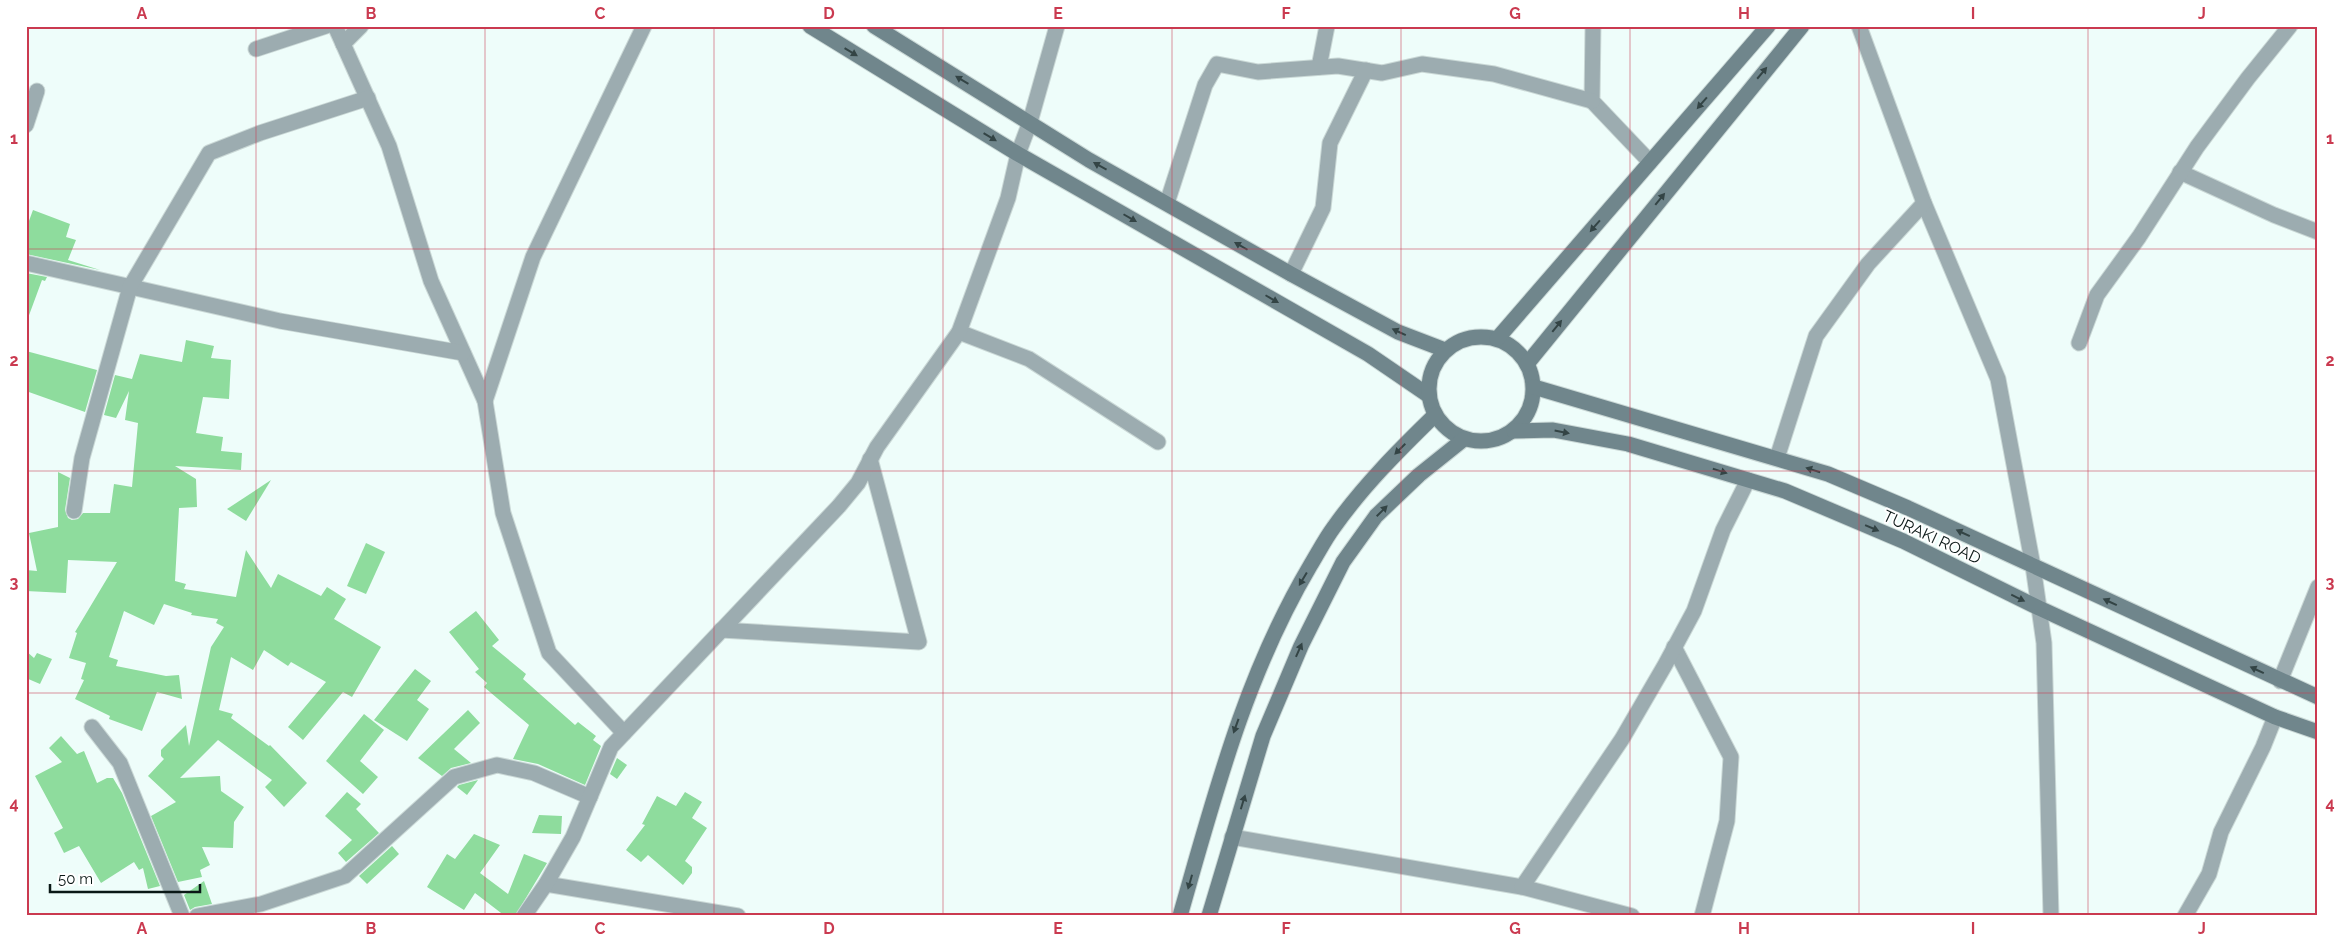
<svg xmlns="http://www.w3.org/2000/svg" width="2344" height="942" font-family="Raleway,sans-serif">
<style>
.building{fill:#8edc9d}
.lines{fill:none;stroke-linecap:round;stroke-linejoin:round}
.street-casing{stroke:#cad8d6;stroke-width:17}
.secondary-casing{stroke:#cad8d6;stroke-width:17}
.street{stroke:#9cacb0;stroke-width:15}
.secondary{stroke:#70868c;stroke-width:15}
.oneway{fill:#334445}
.grid{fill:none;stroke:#ca3a50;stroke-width:1;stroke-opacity:0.55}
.labels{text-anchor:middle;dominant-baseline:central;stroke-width:4;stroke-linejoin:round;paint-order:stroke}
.street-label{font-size:16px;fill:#0a1816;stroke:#fff}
.neatline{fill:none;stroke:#ca3a50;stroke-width:2}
.grid-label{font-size:16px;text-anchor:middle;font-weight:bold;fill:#ca3a50}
</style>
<rect width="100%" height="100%" fill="#eefdfa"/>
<g class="building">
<polygon points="33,210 70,224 66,237 76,240 68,260 100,270 26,254 26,229"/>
<polygon points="26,273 47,277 45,281 42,280 28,318"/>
<polygon points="186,340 214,346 211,358 231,360 229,399 203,397 196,433 223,437 221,451 242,453 241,470 175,466 196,479 197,507 179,508 175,581 186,584 184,589 236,597 246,550 271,588 278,574 321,596 327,587 346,599 334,619 381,647 352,697 343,692 303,740 288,727 326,682 291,662 288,666 264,650 253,670 231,657 219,710 233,714 231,718 269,746 270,745 307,783 284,807 265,787 272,780 218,740 180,778 220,776 221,791 244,807 234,822 233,848 202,847 210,865 200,870 202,877 178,882 151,816 176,802 148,776 164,759 161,756 161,750 186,725 189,746 211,647 224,627 216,623 218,619 191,615 192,613 164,604 154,625 124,611 109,657 118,660 116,666 166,676 179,675 182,699 157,692 142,731 109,719 110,716 75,699 84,680 81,679 86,663 69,658 77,633 75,632 117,562 68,560 66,593 26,591 26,570 37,571 29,533 58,527 58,472 70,478 65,510 68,518 72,520 78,519 83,513 110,513 114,484 132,487 138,423 125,420 129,391 116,418 104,415 115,375 132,379 140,354 182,362"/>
<polygon points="26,351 97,370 85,412 26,391"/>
<polygon points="271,480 246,521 227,509"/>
<polygon points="366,543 385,552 366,594 347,586"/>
<polygon points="476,611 499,640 492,646 526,674 523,679 575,725 578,722 596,736 593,740 601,746 585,785 538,764 513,759 529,725 484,687 487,683 475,672 479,669 449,632"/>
<polygon points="26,651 34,658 37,653 52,659 40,684 26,678"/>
<polygon points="415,669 431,681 417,700 429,709 407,741 374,720"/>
<polygon points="468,710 480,723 454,749 471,763 451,768 442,776 418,758"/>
<polygon points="364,714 384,730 360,761 378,777 363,794 326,761"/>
<polygon points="61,736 77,754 84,751 97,783 107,778 113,778 122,793 160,886 148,889 143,868 139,870 134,862 101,883 79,846 64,853 54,833 63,828 35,776 62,762 49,748"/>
<polygon points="617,758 627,765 617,779 610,774"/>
<polygon points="478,780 467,795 457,787 459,785"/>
<polygon points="347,792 361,804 356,809 379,833 346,862 338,853 352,840 325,816"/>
<polygon points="685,792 702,802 692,818 707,828 685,861 692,867 692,873 683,885 648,855 641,862 626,850 645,825 642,824 657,796 676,806"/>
<polygon points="539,815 562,816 561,834 532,833"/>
<polygon points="474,834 500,845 480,873 508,894 524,854 547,863 515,916 505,916 475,893 464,910 427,887 447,854 455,859"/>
<polygon points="392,846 399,854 367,884 359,876"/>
<polygon points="204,881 212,904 195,907 190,910 184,895"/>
</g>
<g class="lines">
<g class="street-casing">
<g id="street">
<polyline points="335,26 389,146 431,281 485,401 503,513 549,653 624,733"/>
<polyline points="1593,26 1592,101 1650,162"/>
<polyline points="1859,26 1924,203 1998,379 2033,566 2044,643 2051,916"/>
<polyline points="343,44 361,26"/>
<polyline points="256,49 326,26"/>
<polyline points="1319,67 1327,26"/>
<polyline points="26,125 37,91"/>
<polyline points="2180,172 2274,215 2318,232"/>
<polyline points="1167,203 1205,85 1217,64 1258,72 1338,66 1382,73 1422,64 1494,74 1592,101"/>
<polyline points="26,263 280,321 463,353"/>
<polyline points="1291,274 1323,208 1330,143 1366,70"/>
<polyline points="959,332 1029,359 1158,442"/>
<polyline points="2079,343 2097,295 2139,237 2197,147 2248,78 2290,26"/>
<polyline points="485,401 533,257 644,26"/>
<polyline points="1777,458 1816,336 1868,264 1924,203"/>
<polyline points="74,511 82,458 130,287 209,153 260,133 368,98"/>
<polyline points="721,630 919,642 870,459"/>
<polyline points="1674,647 1731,757 1727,821 1702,916"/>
<polyline points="2280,681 2318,587"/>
<polyline points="92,727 120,763 182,916"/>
<polyline points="1232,837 1522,887 1632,916"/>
<polyline points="546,884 738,916"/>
<polyline points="1522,887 1622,739 1665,665 1694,611 1723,530 1748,480"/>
<polyline points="197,916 261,904 345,876 454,777 497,765 534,773 590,797"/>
<polyline points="524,916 546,884 573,837 611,747 839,506 858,483 877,447 959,332 1008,198 1018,154 1030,122 1057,26"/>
<polyline points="2185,916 2209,874 2221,832 2263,747 2275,717"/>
</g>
</g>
<g class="secondary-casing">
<g id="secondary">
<polyline points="810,26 1018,154 1368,354 1428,395"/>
<polyline points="874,26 1089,160 1291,274 1398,332 1445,350"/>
<circle cx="1481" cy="389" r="52"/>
<polyline points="1497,339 1768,26"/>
<polyline points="1527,364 1802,26"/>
<polyline points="1534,387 1828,474 1908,508 2318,697"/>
<polyline points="1514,431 1553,430 1628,444 1785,491 1903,541 2039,608 2275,717 2318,732"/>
<path d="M1180 916C1215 794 1245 676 1310 566 1318 553 1325 539 1334 527 1363 486 1399 450 1435 415"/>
<polyline points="1209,916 1263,736 1301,646 1343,562 1376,516 1419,475 1464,439"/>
</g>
</g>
<use href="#street" class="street"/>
<use href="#secondary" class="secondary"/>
</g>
<defs><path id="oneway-solid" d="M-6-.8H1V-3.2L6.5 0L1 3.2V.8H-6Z" transform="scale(1.25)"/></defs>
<g class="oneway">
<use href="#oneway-solid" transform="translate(851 52) rotate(31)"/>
<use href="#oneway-solid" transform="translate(1762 73) rotate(-50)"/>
<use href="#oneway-solid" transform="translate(962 80) rotate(-149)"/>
<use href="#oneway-solid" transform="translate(1702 103) rotate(131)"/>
<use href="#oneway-solid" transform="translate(990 137) rotate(31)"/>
<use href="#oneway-solid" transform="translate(1100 166) rotate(-151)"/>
<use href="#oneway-solid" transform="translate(1660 199) rotate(-51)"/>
<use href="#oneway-solid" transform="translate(1130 218) rotate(30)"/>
<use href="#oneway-solid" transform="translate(1595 226) rotate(131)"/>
<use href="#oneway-solid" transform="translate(1241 246) rotate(-150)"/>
<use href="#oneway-solid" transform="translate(1272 299) rotate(30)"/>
<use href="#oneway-solid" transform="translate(1557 326) rotate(-51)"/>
<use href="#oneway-solid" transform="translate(1399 332) rotate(-155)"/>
<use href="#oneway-solid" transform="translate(1562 432) rotate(11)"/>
<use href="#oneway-solid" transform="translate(1400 449) rotate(135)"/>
<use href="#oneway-solid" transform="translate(1813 470) rotate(-162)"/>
<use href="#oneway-solid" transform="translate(1720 471) rotate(17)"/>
<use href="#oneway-solid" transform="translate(1382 511) rotate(-45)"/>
<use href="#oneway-solid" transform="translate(1872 528) rotate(23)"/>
<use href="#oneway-solid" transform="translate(1963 533) rotate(-155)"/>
<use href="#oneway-solid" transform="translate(1303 579) rotate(121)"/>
<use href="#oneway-solid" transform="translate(2018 598) rotate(26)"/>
<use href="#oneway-solid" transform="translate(2110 602) rotate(-155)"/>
<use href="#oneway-solid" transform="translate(1299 650) rotate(-66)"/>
<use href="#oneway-solid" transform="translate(2257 670) rotate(-155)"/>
<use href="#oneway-solid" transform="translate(1236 726) rotate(110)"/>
<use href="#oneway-solid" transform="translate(1243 802) rotate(-73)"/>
<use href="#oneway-solid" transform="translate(1190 882) rotate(106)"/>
</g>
<path class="grid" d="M256 26V916M485 26V916M714 26V916M943 26V916M1172 26V916M1401 26V916M1630 26V916M1859 26V916M2088 26V916M26 249H2318M26 471H2318M26 693H2318"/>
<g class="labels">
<g class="street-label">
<text transform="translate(1932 537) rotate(25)">TURAKI ROAD</text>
</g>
</g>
<rect width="2344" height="942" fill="none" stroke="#ffffff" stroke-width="55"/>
<path d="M50 884v8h150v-8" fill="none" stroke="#0a1816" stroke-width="2.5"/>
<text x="58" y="884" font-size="15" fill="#0a1816" stroke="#ffffff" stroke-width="4" paint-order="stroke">50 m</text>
<rect x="28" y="28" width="2288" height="886" class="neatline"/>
<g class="grid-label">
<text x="142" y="19">A</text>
<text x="371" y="19">B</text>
<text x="600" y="19">C</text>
<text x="829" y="19">D</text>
<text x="1058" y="19">E</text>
<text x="1286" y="19">F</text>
<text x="1515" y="19">G</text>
<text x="1744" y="19">H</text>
<text x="1973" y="19">I</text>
<text x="2202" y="19">J</text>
<text x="14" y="144">1</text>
<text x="2330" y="144">1</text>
<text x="14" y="366">2</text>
<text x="2330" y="366">2</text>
<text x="14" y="588">3</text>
<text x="2330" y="588">3</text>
<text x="14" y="809">4</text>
<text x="2330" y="809">4</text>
<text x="142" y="934">A</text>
<text x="371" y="934">B</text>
<text x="600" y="934">C</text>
<text x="829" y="934">D</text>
<text x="1058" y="934">E</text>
<text x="1286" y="934">F</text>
<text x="1515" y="934">G</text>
<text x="1744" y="934">H</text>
<text x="1973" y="934">I</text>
<text x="2202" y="934">J</text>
</g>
</svg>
